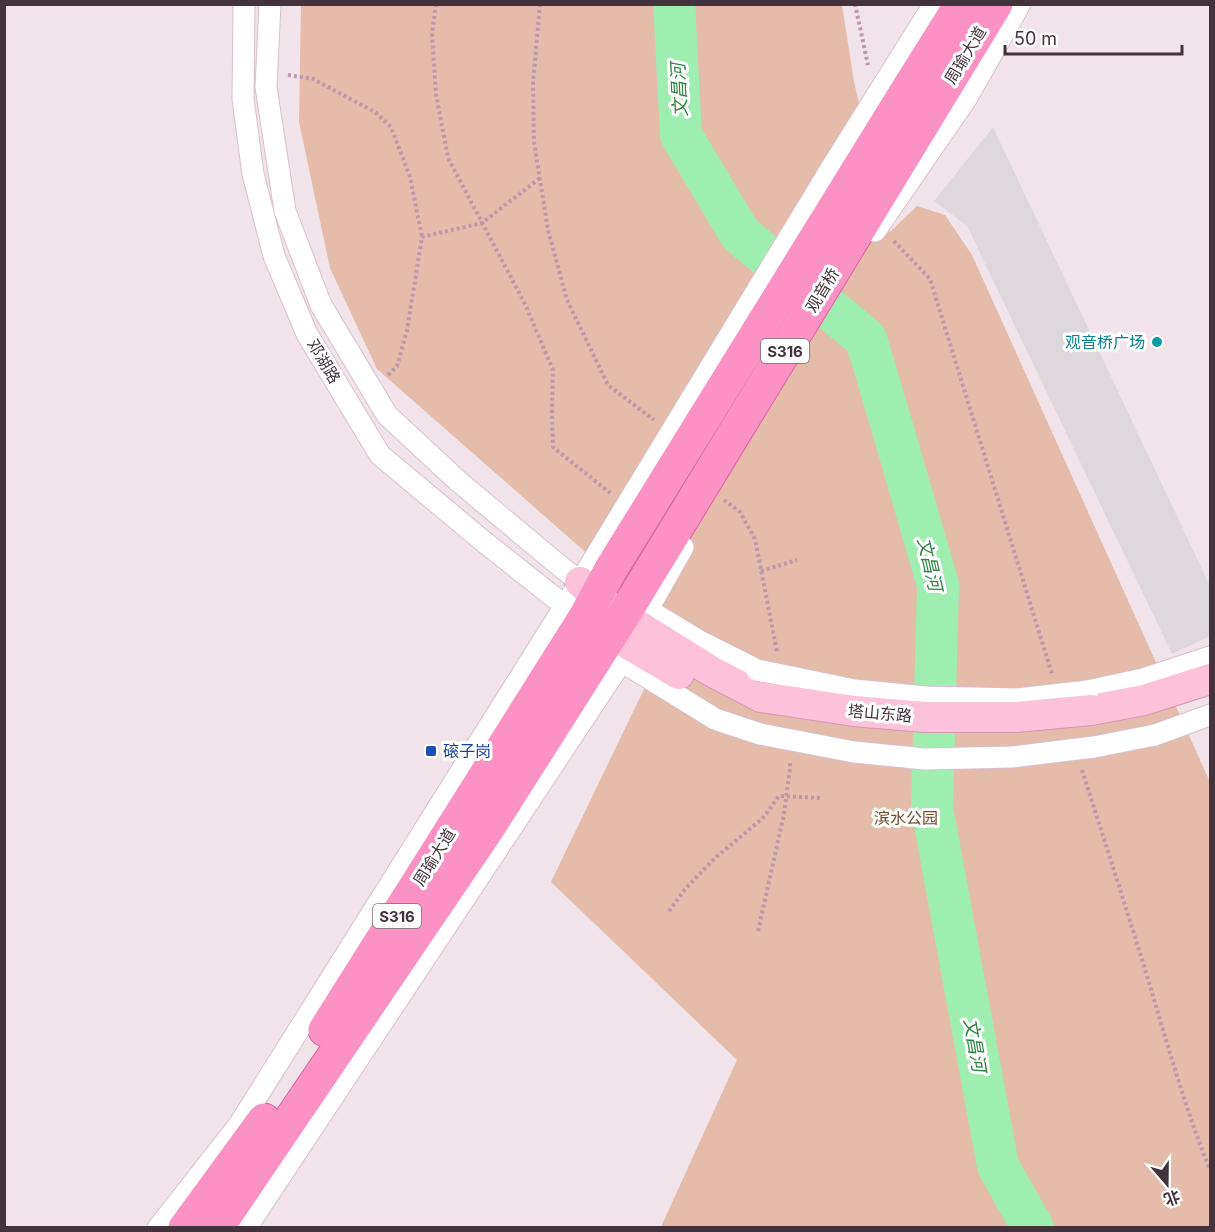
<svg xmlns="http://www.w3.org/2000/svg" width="1215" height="1232" font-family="Inter,'Noto Sans SC',sans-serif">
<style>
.green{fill:#e5bbac}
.parking{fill:#ded8dc}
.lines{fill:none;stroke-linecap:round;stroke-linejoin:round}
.river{stroke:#9feeb1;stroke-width:42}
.street-casing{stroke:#d7c0cc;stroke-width:23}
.secondary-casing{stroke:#d697b3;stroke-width:32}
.primary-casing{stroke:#e0629e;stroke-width:35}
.path{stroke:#bd97ac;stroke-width:4;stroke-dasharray:3 3;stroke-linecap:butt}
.street{stroke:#fff;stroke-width:21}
.secondary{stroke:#fdc1da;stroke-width:30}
.primary{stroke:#fc91c3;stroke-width:33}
.street-bridge-casing{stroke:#d7c0cc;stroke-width:23;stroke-linecap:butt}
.secondary-bridge-casing{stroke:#d697b3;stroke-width:32;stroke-linecap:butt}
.street-bridge{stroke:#fff;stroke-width:21}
.secondary-bridge{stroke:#fdc1da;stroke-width:30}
.culture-dot{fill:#0f9aa8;stroke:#fff;stroke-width:2}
.transit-dot{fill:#1a4fb4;stroke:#fff;stroke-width:2}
.labels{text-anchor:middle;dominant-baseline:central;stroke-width:6;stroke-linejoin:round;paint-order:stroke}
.shield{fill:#fff;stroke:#7b7076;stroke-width:1.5}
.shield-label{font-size:15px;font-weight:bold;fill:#42333c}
.street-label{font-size:16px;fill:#42333c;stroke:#fff}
.culture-label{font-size:16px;fill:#0d838f;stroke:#fff;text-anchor:end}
.transit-label{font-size:16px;fill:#164399;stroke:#fff;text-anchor:start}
.park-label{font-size:16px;fill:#724929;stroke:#fff}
.water-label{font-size:18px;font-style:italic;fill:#28843f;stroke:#fff}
</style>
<rect width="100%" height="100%" fill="#f1e3ea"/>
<polygon class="green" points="301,5 842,5 854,82 890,232 917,206 945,215 972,255 1210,782 1210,1227 661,1227 737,1060 551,882 673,629 377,369 330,268 299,122"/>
<polygon class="parking" points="993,127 1210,586 1210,636 1172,654 967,226 934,201"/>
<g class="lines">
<polyline class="river" points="674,4 681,135 740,234 866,339 891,423 938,585 932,808 998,1166 1033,1228"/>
<g class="street-casing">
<g id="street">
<polyline points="244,4 243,99 253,174 274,256 307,334 380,455 483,541 565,606 575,611"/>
<polyline points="270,4 266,87 285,211 321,305 387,415 458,481 555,562 580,582"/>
<polyline points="875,231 966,99 1020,4"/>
<polyline points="648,610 701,642 757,670"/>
<polyline points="621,661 715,719 760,734"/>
<polyline points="1088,691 1143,679 1210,657"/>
<polyline points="1094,747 1155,735 1210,715"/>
<polyline points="158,1228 239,1125 580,582 832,167 934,4"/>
<polyline points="246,1228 632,646 639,625 683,547"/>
</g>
</g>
<g class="secondary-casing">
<g id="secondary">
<polyline points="580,582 596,597 623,616 711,671 761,697"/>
<polyline points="592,621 611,634 679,674"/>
<polyline points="1091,710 1144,700 1210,679"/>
</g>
</g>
<g class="primary-casing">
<g id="primary">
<polyline points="325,1030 585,617 611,569 909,87 961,4"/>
<polyline points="185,1228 264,1120"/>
<polyline points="217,1228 489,827 623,616 996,4"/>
</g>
</g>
<g class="path">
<polyline points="436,4 432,34 436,94 448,158 525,304 553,370 552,413 553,447 610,493"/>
<polyline points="540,4 533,83 534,142 548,230 567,300 608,385 654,420"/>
<polyline points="855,4 868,65"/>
<polyline points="288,75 313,79 375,112 391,127 410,177 422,237"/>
<polyline points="894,241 930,279 1052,674"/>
<polyline points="388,375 397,366 407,330 422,237 482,223 540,178"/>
<polyline points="724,500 740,512 755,539 777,652"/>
<polyline points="761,571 797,560"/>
<path d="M1082 770C1103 836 1124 901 1144 966 1165 1035 1183 1103 1210 1170"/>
<polyline points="669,911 686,888 715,858 763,818 779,796 822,798"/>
<polyline points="758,931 784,814 790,768 790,761"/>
</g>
<use href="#street" class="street"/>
<use href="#secondary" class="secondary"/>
<use href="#primary" class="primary"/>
<g class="street-bridge-casing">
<g id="street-bridge">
<polyline points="757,670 854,690 926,697 1018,699 1088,691"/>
<polyline points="760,734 854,752 925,759 1012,757 1094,747"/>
</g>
</g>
<g class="secondary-bridge-casing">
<polyline id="secondary-bridge" points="761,697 854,711 925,717 1016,717 1091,710"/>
</g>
<use href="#street-bridge" class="street-bridge"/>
<use href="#secondary-bridge" class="secondary-bridge"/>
</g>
<circle class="culture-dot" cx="1157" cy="342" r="6"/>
<rect class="transit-dot" x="425" y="745" width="12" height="12" rx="3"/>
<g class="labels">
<g class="shield">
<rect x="761" y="339" width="48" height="24" rx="4.5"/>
<rect x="373" y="904" width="48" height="24" rx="4.5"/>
</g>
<g class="shield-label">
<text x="785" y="351">S316</text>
<text x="397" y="916">S316</text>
</g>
<g class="street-label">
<text transform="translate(965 55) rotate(-59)">周瑜大道</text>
<text transform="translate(822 290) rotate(-59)">观音桥</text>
<text transform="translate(324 361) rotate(59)">邓湖路</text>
<text transform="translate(880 713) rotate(5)">塔山东路</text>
<text transform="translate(434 857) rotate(-58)">周瑜大道</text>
</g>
<g class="culture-label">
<text x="1145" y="342">观音桥广场</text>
</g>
<g class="transit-label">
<text x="443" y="751">磙子岗</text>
</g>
<g class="park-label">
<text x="906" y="818">滨水公园</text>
</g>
<g class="water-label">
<text transform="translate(679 90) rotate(-93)">文昌河</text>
<text transform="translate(930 564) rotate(77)">文昌河</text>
<text transform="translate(975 1045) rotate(80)">文昌河</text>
</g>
</g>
<rect width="1215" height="1232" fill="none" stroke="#42333c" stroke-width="12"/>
<g transform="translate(1167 1184) rotate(160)" stroke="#ffffff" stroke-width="4.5" paint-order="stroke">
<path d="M0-4.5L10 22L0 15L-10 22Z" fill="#42333c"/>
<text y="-9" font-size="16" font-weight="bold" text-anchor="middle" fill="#42333c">北</text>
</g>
<path d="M1005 45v9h177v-9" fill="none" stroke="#42333c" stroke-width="3"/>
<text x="1014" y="45" font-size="18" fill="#42333c" stroke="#ffffff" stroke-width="4.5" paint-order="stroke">50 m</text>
</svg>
